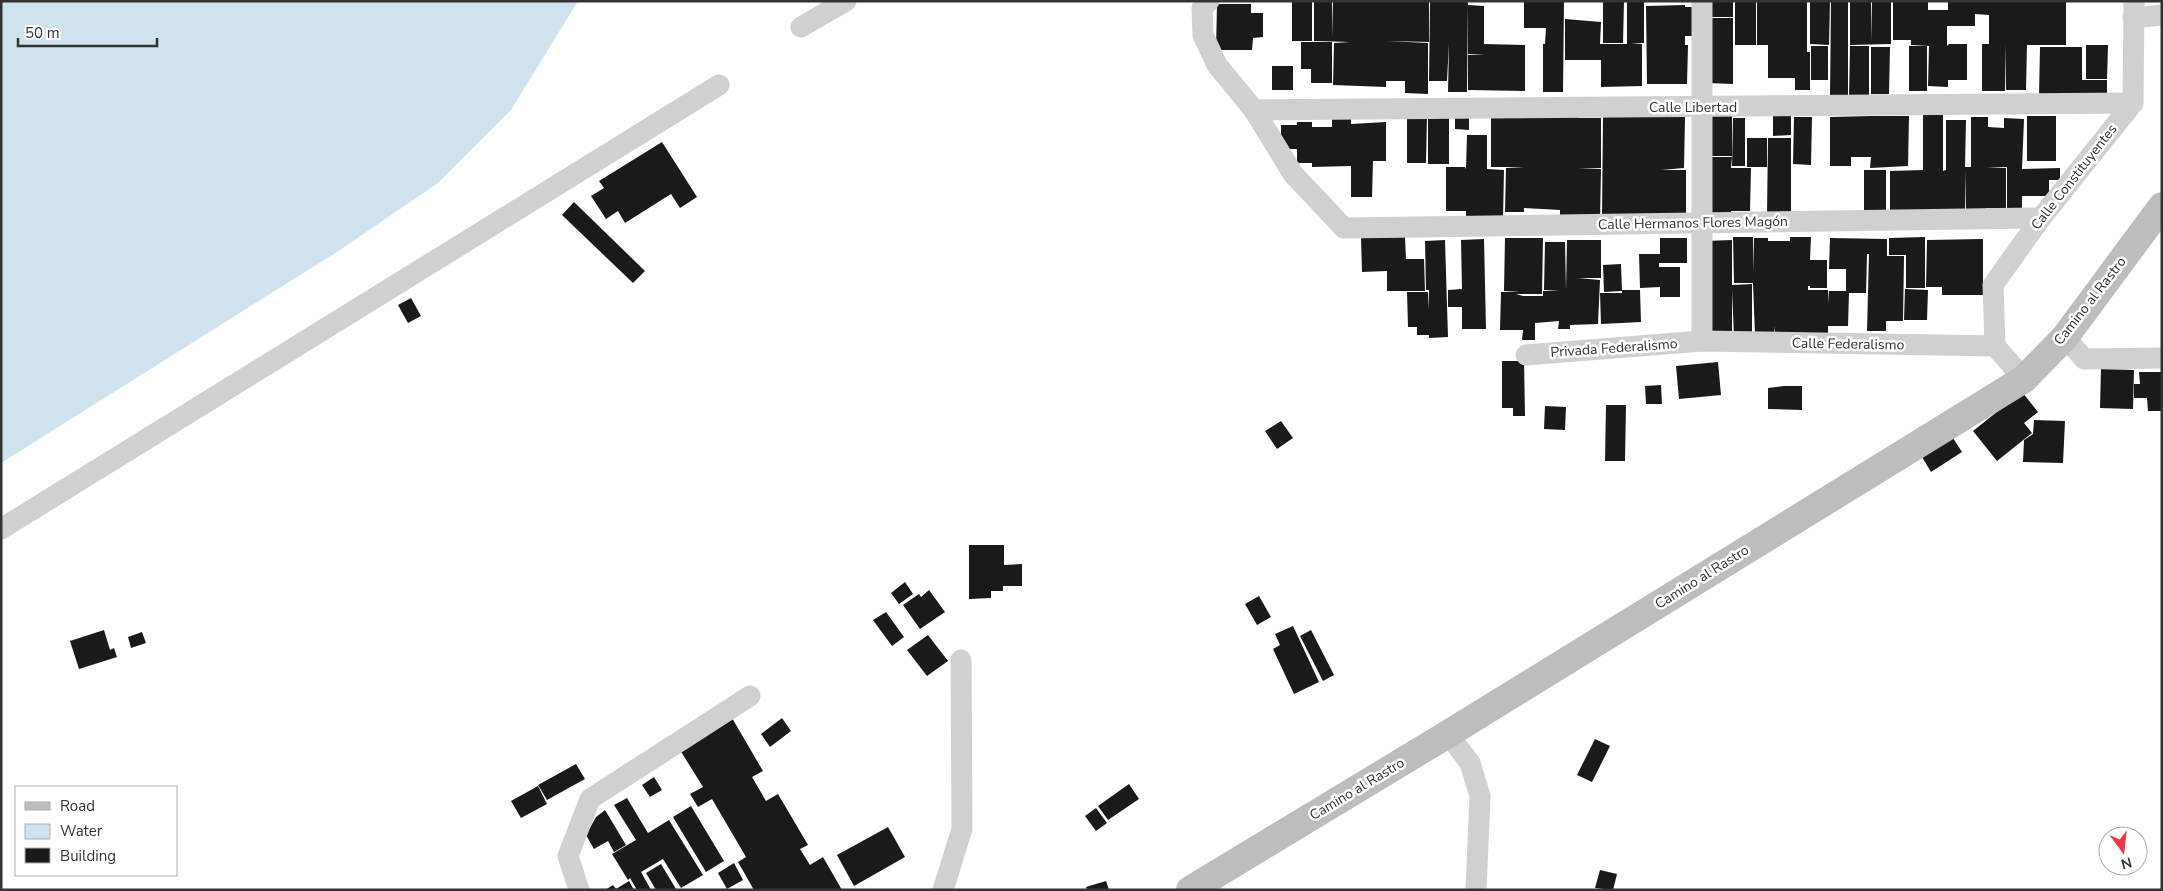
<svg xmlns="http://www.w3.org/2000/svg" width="2163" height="891" font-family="'Nunito Sans',sans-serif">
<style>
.water{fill:#cfe2ee}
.building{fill:#1a1a1a}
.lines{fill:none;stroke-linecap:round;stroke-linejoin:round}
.street{stroke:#d0d0d0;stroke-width:21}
.secondary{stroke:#bdbdbd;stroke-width:28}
.labels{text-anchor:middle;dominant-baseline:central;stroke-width:5;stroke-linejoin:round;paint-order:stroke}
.street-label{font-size:14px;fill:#333;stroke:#fff}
</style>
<rect width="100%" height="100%" fill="#fff"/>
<polygon class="water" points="1,1 578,1 511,110 438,183 337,252 1,463"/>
<g class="building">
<rect x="1292" y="1" width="20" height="40"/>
<polygon points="1314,1 1332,1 1333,37 1333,1 1429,1 1429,42 1387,41 1428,43 1428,94 1405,93 1405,81 1386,81 1386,87 1333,85 1334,43 1350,42 1314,41"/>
<polygon points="1430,1 1468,1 1467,92 1448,92 1449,43 1447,81 1429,81"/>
<polygon points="1524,1 1564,1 1563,92 1543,92 1543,44 1545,44 1546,28 1524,28"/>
<polygon points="1603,1 1624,1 1623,43 1603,43"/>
<polygon points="1627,1 1644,1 1644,43 1631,43 1642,44 1642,86 1601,87 1601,60 1565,60 1565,19 1601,22 1600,44 1627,44"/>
<rect x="1709" y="1" width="24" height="16"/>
<rect x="1735" y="1" width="21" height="44"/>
<polygon points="1757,1 1807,1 1807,52 1810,52 1810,90 1795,90 1795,78 1768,78 1768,45 1757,45"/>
<polygon points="1810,1 1830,1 1829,45 1810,44"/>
<polygon points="1831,1 1848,1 1848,96 1830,96"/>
<polygon points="1850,1 1871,1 1871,42 1872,1 1891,1 1891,44 1850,45"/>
<polygon points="1893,1 1928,1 1928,10 1948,10 1948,1 2066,1 2066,45 2027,45 2026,90 2006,90 2005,44 2005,91 1982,91 1982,44 1989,44 1989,15 1975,14 1975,26 1947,26 1947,46 1949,44 1967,44 1967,80 1948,80 1948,87 1928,86 1929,46 1911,45 1911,40 1893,40"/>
<polygon points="1217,4 1251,4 1251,13 1263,13 1263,37 1253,38 1252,50 1216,50"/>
<polygon points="1468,5 1484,6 1484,44 1525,45 1525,91 1468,90 1468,55 1485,54 1468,54"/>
<polygon points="1685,5 1685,7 1700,7 1699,36 1685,36 1685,45 1688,45 1687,84 1647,84 1646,6"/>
<polygon points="1707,18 1733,18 1733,84 1707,83"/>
<polygon points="1301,42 1332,42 1332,83 1311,83 1311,69 1301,69"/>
<polygon points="2086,45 2108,45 2107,79 2086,79"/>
<rect x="1811" y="46" width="17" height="34"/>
<polygon points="1850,46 1869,46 1869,98 1849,98"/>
<rect x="1909" y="46" width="18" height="45"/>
<polygon points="1871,47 1890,47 1889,94 1871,94"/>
<polygon points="2040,47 2082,47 2082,80 2107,80 2107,99 2039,96"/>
<rect x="1272" y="66" width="21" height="24"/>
<polygon points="1773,113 1791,113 1791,135 1773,136"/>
<polygon points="1579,114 1579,118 1601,118 1601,168 1578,168 1601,169 1600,222 1560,221 1560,210 1524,208 1524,212 1505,212 1506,168 1525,167 1491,167 1491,118"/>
<polygon points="1603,114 1685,117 1684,168 1661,170 1686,170 1686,219 1602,216"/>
<rect x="1708" y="114" width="24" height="42"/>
<polygon points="1923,114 1943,114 1943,171 1946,170 1946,120 1966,120 1965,167 1971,167 1971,117 1988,117 1988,127 2004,128 2004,118 2024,119 2022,169 2060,168 2060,180 2049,180 2049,196 2022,196 2022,210 2007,210 2007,167 1986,167 2006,168 2006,208 1986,208 1986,212 1966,212 1965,170 1965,217 1890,214 1890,171 1923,170"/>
<polygon points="1407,116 1427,116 1426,163 1407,163"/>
<rect x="1428" y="116" width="21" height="48"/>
<polygon points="1871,116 1909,116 1908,166 1870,168 1871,157 1851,157 1851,166 1830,166 1830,117"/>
<rect x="2027" y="116" width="29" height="45"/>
<polygon points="1455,117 1469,117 1469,130 1455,129"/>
<polygon points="1794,117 1812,117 1811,165 1793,164"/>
<polygon points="1332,118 1351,118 1351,124 1386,122 1386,161 1373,161 1372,197 1351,197 1351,166 1312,167 1312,163 1297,163 1297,149 1281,149 1281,125 1297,125 1297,122 1312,122 1312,127 1332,127"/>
<polygon points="1733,118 1745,118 1745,166 1732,166"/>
<polygon points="1467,135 1487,135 1487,169 1504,170 1503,219 1466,217 1466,211 1446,211 1446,167 1465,167 1466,169"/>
<rect x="1747" y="138" width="20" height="29"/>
<polygon points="1768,138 1791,138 1791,215 1767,215"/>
<polygon points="662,142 697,197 680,208 671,194 625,223 618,211 606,219 591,196 604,188 599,181"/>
<polygon points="1708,157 1732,157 1731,168 1751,168 1750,211 1731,211 1731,215 1707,215"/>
<rect x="1864" y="170" width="22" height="47"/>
<polygon points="574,202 645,271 633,283 562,215"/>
<polygon points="1405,237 1406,259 1424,259 1425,291 1387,291 1387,271 1362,272 1361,238"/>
<polygon points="1733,237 1753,237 1753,273 1754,238 1768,238 1768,241 1790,241 1790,237 1811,237 1810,260 1827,260 1827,288 1810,288 1810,286 1808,286 1808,290 1828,290 1829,303 1829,291 1846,291 1846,269 1829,269 1830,238 1887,239 1887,256 1904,256 1903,321 1886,321 1886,331 1867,331 1869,254 1867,254 1866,293 1849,293 1848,326 1828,326 1828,337 1775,335 1775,326 1774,335 1755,335 1753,283 1734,283"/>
<polygon points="1925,237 1925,288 1906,288 1906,255 1889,255 1889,238"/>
<polygon points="1505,238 1543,238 1542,294 1516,294 1523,296 1543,296 1543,291 1560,291 1544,290 1545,242 1565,242 1566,290 1567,240 1601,240 1601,278 1578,278 1600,280 1598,324 1570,325 1570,329 1558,329 1559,321 1535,323 1535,340 1522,340 1523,330 1500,330 1501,292 1520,292 1504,291"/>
<polygon points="1660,238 1687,238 1687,263 1659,263 1659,267 1680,267 1680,297 1660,297 1660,287 1640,288 1639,254 1660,254"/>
<polygon points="1484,239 1486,329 1462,329 1462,307 1448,307 1448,290 1462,289 1461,240"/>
<polygon points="1983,239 1983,295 1942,295 1942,287 1926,287 1927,240"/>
<polygon points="1445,240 1448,337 1429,338 1429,335 1417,335 1417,327 1408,327 1407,292 1428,292 1429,310 1429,290 1426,290 1425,241"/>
<polygon points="1732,240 1732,285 1752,284 1752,337 1734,337 1732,290 1732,338 1707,339 1705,241"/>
<polygon points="1621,264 1622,291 1604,292 1603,265"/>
<polygon points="1905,289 1928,290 1927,320 1904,320"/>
<polygon points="1622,290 1640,290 1641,322 1601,324 1600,293 1622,293"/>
<polygon points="411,298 421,316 408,323 398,305"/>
<polygon points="1502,361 1524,361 1525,416 1513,416 1513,408 1502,408"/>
<polygon points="1718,362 1721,395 1679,399 1676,366"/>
<polygon points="2101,369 2134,370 2133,409 2100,408"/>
<polygon points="2139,372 2162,372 2162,411 2148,411 2147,398 2134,398 2134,384 2140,384"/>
<polygon points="1661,385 1662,404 1646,404 1645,386"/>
<polygon points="1784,386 1802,386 1802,410 1768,409 1768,388"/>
<polygon points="2022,392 2038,412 2024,423 2032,433 1997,461 1973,431"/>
<polygon points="1606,405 1626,405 1625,461 1605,461"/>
<polygon points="1545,406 1566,407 1565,430 1544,429"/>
<polygon points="2034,420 2065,421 2063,463 2023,462 2024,440 2033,434"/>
<polygon points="1281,421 1293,438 1277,449 1265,431"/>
<polygon points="1953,438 1962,452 1931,472 1922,457"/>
<polygon points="969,545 1004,545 1004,565 1022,564 1022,586 1003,586 1003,591 991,591 991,598 969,599"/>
<polygon points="905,582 913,594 899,604 891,593"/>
<polygon points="929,590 945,612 920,629 903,605 919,594 921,597"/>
<polygon points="1259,596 1271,617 1257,625 1245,604"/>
<polygon points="886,612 904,637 892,646 873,620"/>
<polygon points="1293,626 1319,682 1294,694 1273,649 1280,645 1275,634"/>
<polygon points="104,630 110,650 114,648 117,657 79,669 70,641"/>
<polygon points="1311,630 1334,675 1323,681 1300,636"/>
<polygon points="142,632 146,643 131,648 128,637"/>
<polygon points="928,635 948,661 927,676 907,650"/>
<polygon points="732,718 763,771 752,777 766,801 778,794 808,845 800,849 810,865 823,857 842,890 754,890 738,862 746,857 712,799 698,807 690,794 703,787 680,750"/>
<polygon points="782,718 791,731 770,747 761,734"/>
<polygon points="1595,739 1610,746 1592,782 1577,775"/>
<polygon points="576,764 585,779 547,800 538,785"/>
<polygon points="654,777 662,790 650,797 642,785"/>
<polygon points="1129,784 1139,799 1108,820 1098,806"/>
<polygon points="538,786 547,804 521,818 511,801"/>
<polygon points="627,798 648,833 669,820 703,875 681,888 663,859 641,872 651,890 637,890 630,878 628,880 612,854 636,840 614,805"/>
<polygon points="691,806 724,861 706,872 673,817"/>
<polygon points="1096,808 1107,823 1096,831 1085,816"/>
<polygon points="605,810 626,845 614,852 608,841 594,849 586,835 596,817"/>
<polygon points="888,827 905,857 854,886 837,855"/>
<polygon points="734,863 743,880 727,889 718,873"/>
<polygon points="661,864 676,889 674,890 656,890 646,873"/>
<polygon points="1600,870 1617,874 1613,890 1595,888"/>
<polygon points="629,881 634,890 605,890 613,885 616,889"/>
<polygon points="1106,881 1109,890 1087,890 1086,887"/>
</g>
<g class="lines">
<g class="street">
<polyline points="1209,1 1202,8 1203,35 1217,65 1254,110 1293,174 1344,228 2041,218"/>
<polyline points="1702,1 1702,341"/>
<polyline points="2133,18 2162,15"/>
<polyline points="801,27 846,1"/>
<polyline points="1254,110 2133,103"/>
<polyline points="2065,337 2084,359 2162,358"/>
<polyline points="1995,346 1993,285 2041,218 2133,103 2134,1"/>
<polyline points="1995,346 2024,379"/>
<polyline points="1526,355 1702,341 1995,346"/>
<polyline points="1,529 719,85"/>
<polyline points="1448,734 1470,763 1480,796 1476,890"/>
<polyline points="579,890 568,856 590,799 750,696"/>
<polyline points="943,890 962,829 961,660"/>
</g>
<polyline class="secondary" points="1190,890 1448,734 2024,379 2065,337 2162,206"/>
</g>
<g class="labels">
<g class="street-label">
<text x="1693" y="107">Calle Libertad</text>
<text transform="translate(2074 177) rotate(-52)">Calle Constituyentes</text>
<text transform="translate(1693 223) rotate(-1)">Calle Hermanos Flores Magón</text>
<text transform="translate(2090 301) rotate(-52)">Camino al Rastro</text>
<text transform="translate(1848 344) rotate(1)">Calle Federalismo</text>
<text transform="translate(1614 348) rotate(-4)">Privada Federalismo</text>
<text transform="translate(1702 577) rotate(-32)">Camino al Rastro</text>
<text transform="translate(1357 789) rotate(-31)">Camino al Rastro</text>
</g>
</g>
<rect width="2163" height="891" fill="none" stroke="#333333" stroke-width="5"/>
<rect x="15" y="786" width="162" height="90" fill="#ffffff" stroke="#adadad"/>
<rect x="25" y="802" width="25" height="8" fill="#bdbdbd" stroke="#adadad"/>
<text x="60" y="811" font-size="15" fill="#333333">Road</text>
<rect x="25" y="824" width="25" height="15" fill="#cfe2ee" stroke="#adadad"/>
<text x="60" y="836" font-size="15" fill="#333333">Water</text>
<rect x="25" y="848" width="25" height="15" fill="#1a1a1a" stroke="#adadad"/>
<text x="60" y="861" font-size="15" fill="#333333">Building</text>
<g transform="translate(2123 851) rotate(165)"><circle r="24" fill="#ffffff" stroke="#adadad"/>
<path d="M0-4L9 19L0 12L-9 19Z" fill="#e63946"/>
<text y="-8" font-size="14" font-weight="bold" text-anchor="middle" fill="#333333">N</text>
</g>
<path d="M18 38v8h139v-8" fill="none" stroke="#333333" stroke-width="2.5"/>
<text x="25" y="38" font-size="15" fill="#333333" stroke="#ffffff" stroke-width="4" paint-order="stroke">50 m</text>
</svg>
